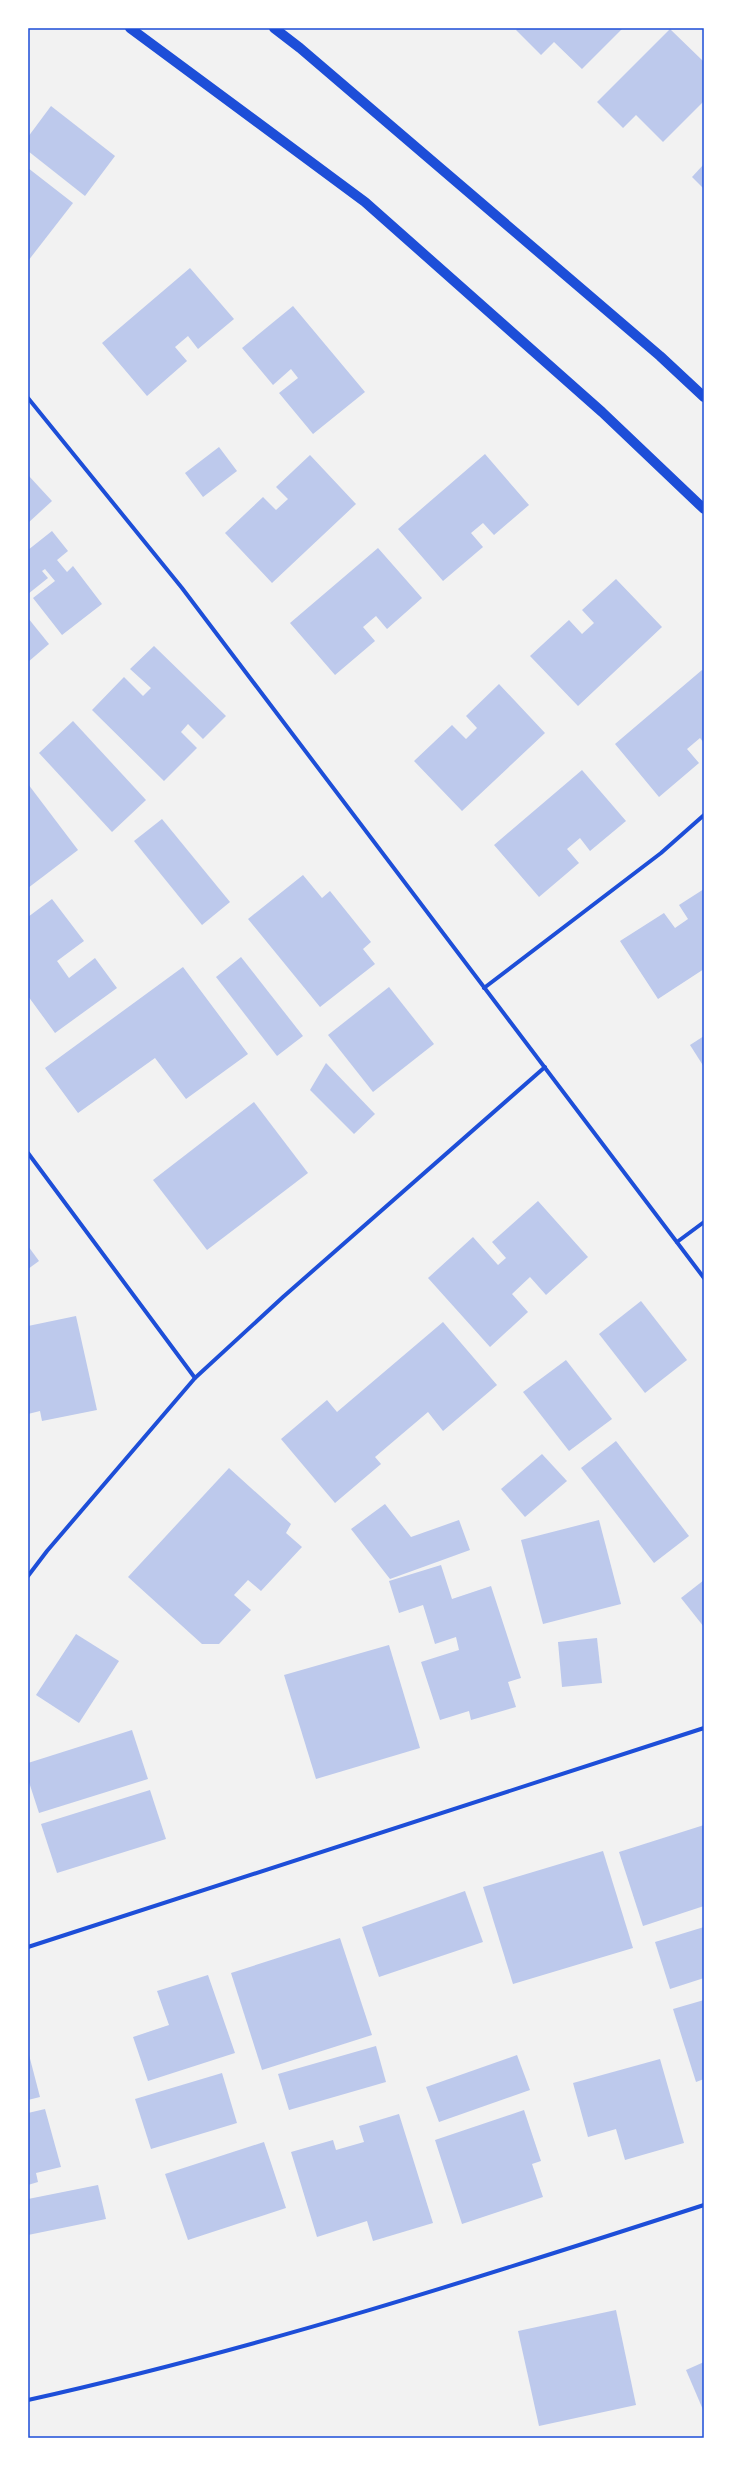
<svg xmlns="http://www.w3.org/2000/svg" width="732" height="2466" font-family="Helvetica,sans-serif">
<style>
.building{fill:#bdc9ec}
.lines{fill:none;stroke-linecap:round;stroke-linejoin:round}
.minor{stroke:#1d4ed8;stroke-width:4}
.primary{stroke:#1d4ed8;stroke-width:10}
.neatline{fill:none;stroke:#1d4ed8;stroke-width:1.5}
</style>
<rect width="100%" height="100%" fill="#f2f2f2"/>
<g class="building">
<polygon points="518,28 623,28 582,69 554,42 541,55 516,30"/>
<polygon points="670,29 704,62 704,101 663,142 636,115 623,128 597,102"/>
<polygon points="51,106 115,156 85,196 28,151 28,137"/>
<polygon points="704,164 704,189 692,177"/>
<polygon points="28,168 73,203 28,261"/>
<polygon points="190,268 234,319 198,349 188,336 175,347 187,361 147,396 102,343"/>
<polygon points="293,306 365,392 313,434 279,393 298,378 291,369 273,385 242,348"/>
<polygon points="219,447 237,471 203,497 185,473"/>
<polygon points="485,454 529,505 494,535 483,523 471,533 483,547 443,581 398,529"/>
<polygon points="310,455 356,504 272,583 225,533 263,497 276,510 288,499 276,487"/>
<polygon points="28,475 52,501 28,523"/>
<polygon points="52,531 68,551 57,560 67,572 73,566 102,604 62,635 33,598 55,581 45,569 42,571 48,578 28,594 28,550"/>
<polygon points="378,548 422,598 387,629 376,616 363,627 375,641 335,675 290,623"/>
<polygon points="616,579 662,627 578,706 530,656 569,620 582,634 594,623 582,610"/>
<polygon points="28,618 49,644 28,662"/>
<polygon points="154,646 226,716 203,739 188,724 181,732 197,748 164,781 92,710 124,677 143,696 151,688 130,669"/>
<polygon points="702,670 704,672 704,743 700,738 687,749 699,763 659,797 615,744"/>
<polygon points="499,684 545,733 462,811 414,761 452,725 466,739 477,728 466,716"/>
<polygon points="73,721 146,800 112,832 39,753"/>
<polygon points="582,770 626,821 590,851 580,838 567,849 579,863 539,897 494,845"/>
<polygon points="28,784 78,850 28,888"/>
<polygon points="162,819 230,902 202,925 134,841"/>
<polygon points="303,875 322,898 330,891 371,942 363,949 375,964 320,1007 248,919"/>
<polygon points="704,889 704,969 658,999 620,941 664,913 675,928 688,919 679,905"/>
<polygon points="52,899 84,941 57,961 69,978 95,958 117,988 55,1033 28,996 28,917"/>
<polygon points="241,957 303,1036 277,1056 216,977"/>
<polygon points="183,967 248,1054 186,1099 155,1058 78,1113 45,1068"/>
<polygon points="389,987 434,1044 373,1092 328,1035"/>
<polygon points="704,1036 704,1067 690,1045"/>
<polygon points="326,1063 375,1114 354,1134 310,1090"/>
<polygon points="254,1102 308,1173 207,1250 153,1180"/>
<polygon points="538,1201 588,1257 546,1295 530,1277 512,1294 528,1312 490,1347 428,1278 473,1237 498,1265 506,1258 492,1242"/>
<polygon points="28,1246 39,1261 28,1269"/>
<polygon points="641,1301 687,1360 645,1393 599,1334"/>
<polygon points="76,1316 97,1410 42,1421 40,1411 28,1414 28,1326"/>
<polygon points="443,1322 497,1385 443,1431 428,1412 375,1457 381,1464 335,1503 281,1439 327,1400 337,1412"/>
<polygon points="566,1360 612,1419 569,1451 523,1392"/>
<polygon points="616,1441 689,1536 654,1563 581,1468"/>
<polygon points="542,1454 567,1481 525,1517 501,1489"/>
<polygon points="229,1468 291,1524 286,1533 302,1547 261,1591 248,1580 234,1595 251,1610 219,1644 202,1644 128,1577"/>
<polygon points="385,1504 411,1537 459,1520 470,1550 390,1579 351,1529"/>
<polygon points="599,1520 621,1604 543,1624 521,1540"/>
<polygon points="441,1565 452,1599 491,1586 521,1678 508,1682 516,1707 471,1720 469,1711 440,1720 421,1662 459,1650 456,1637 435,1644 423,1605 399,1613 389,1581"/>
<polygon points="704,1580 704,1627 681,1598"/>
<polygon points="76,1634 119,1661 79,1723 36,1695"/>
<polygon points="597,1638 602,1683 562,1687 558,1642"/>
<polygon points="389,1645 420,1748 316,1779 284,1675"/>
<polygon points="132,1730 148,1779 39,1813 28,1779 28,1763"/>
<polygon points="150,1790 166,1839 57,1873 41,1824"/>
<polygon points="704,1825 704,1906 643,1926 619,1852"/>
<polygon points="603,1851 633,1948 513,1984 483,1887"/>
<polygon points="465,1891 483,1942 379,1977 362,1927"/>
<polygon points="704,1927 704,1978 670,1989 655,1942"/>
<polygon points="340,1938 372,2035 262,2070 231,1973"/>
<polygon points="208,1975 235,2053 148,2081 133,2037 169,2025 157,1991"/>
<polygon points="704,2000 704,2079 696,2082 673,2009"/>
<polygon points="376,2046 386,2082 289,2110 278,2074"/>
<polygon points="28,2051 40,2097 28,2100"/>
<polygon points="517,2055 530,2090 439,2122 426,2087"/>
<polygon points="660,2059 684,2143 625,2160 616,2129 588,2137 573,2083"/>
<polygon points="222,2073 237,2123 151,2149 135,2099"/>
<polygon points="45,2109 61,2167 36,2173 38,2182 28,2185 28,2113"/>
<polygon points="524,2110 541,2161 532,2164 543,2197 462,2224 435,2140"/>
<polygon points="399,2114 433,2223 373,2241 367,2221 317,2237 291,2152 333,2140 336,2150 364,2142 359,2126"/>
<polygon points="264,2142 286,2208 188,2240 165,2174"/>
<polygon points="98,2185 106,2219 28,2235 28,2199"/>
<polygon points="616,2310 636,2405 539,2426 518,2331"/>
<polygon points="704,2362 704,2412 686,2370"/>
</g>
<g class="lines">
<g class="minor">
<polyline points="28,398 182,588 704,1278"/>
<polyline points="484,988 661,853 704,815"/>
<polyline points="28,1153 195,1378"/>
<polyline points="677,1242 704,1222"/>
<polyline points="28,1576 47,1551 195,1378 283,1297 545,1067"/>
<polyline points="28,1947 704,1728"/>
<path d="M28 2400C257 2349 481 2277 704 2205"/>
</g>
<g class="primary">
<polyline points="130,28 365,202 602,412 704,509"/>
<polyline points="274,28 300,48 660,356 704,397"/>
</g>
</g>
<rect width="732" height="2466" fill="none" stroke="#ffffff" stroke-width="58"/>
<rect x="29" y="29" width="674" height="2408" class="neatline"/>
</svg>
